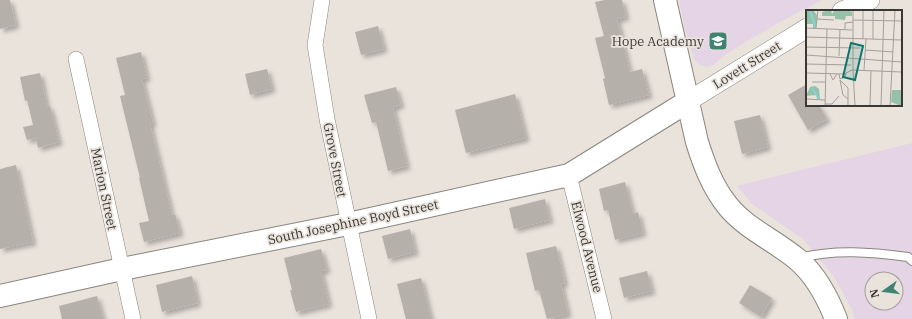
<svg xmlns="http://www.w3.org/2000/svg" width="912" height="319" font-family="'IBM Plex Serif',serif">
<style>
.education{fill:#e4d4e6;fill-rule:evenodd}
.building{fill:#b6b0aa;filter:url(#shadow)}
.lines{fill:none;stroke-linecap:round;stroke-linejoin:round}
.service-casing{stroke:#8a857f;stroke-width:10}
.minor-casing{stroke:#8a857f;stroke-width:16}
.tertiary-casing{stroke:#8a857f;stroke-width:20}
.secondary-casing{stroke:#8a857f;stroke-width:24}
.service{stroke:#fff;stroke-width:8}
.minor{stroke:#fff;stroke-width:15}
.tertiary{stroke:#fff;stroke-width:19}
.secondary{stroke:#fff;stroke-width:22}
.labels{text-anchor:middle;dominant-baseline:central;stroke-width:3.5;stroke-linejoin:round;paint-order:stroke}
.poi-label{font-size:13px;fill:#3a3835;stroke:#e9e3dc;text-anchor:end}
.street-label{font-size:13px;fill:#3a3835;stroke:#e9e3dc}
.inset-river{fill:none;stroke:#86d3d7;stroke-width:2}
.inset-road{fill:none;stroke:#a39f99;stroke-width:1}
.view{fill:#0f766e;fill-opacity:0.15;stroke:#0f766e;stroke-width:2}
.inset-edge{fill:none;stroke:#3a3835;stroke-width:2}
</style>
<defs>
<filter id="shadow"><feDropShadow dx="3.5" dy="3.5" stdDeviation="2" flood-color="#0004"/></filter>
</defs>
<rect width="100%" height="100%" fill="#e9e3dc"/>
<g class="education">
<polygon points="679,0 822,0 776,24 729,52 713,65 707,67 700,65 694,59 685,29"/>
<path d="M912 143V319H854L853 311 833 275 803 239 752 204 737 186ZM872 279H896V303H872Z"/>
</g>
<g class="building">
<polygon points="0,0 10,0 16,25 0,29"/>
<polygon points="605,0 622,0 626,17 617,19 630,72 642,69 649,95 609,105 603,79 605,78 595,38 604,36 595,2"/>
<polygon points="378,26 384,49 361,55 355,32"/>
<polygon points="141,52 147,78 142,79 153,123 150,124 172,215 175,214 180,233 144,242 139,223 149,221 139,178 140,178 120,96 125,95 116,58"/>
<polygon points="267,69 272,89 250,95 245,74"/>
<polygon points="40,73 47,107 50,106 59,142 38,148 36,138 27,140 23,127 33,125 27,100 25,101 20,77"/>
<polygon points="807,84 807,105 819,105 827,119 808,130 788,95"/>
<polygon points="396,87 401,105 393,107 407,166 388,171 376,122 372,123 364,95"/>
<polygon points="515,94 526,138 466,153 455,110"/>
<polygon points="760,115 768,147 742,154 734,121"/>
<polygon points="16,165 33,242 0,249 0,169"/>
<polygon points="625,182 633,214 638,212 643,233 615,240 608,210 604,211 599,189"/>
<polygon points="545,199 550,220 514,229 509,208"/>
<polygon points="410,229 415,252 388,259 382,236"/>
<polygon points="556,246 565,283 561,284 568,314 547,319 539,290 535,291 526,253"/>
<polygon points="321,249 327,270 321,271 329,304 296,312 290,290 292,290 284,258"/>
<polygon points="647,271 652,291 624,298 619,278"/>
<polygon points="192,276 198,303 162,312 156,285"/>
<polygon points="421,278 431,319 406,319 397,284"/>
<polygon points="750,285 772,298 761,317 739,303"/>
<polygon points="97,296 103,319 62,319 59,306"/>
</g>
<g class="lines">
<g class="service-casing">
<path id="service" d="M799 258C836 249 870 252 908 257L912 261"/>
</g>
<g class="minor-casing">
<g id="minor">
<polyline points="322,0 315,45 327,119 369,319"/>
<polyline points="76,59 133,319"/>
<polyline points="569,175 604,319"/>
</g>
</g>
<g class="tertiary-casing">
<g id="tertiary">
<polyline points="842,11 870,0"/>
<polyline points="687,102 807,28"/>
</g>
</g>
<g class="secondary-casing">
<g id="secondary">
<path d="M665 0 697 142C704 164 712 186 727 205 745 228 774 240 797 259 816 275 827 296 836 319"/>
<polyline points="0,296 122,269 348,224 569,175 687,102"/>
</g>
</g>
<use href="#service" class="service"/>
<use href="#minor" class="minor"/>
<use href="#tertiary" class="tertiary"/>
<use href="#secondary" class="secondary"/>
</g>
<defs>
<g id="school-square" transform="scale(1)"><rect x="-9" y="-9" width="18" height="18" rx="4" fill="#418373" stroke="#e9e3dc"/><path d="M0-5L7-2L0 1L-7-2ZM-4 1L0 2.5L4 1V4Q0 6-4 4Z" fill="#fff"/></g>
</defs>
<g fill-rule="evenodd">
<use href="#school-square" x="718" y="41"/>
</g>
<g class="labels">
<g class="poi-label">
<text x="704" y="41">Hope Academy</text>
</g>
<g class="street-label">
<text transform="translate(747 65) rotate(-32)">Lovett Street</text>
<text transform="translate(335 160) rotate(79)">Grove Street</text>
<text transform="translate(104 189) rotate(78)">Marion Street</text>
<text transform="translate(353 222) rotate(-12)">South Josephine Boyd Street</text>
<text transform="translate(587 247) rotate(76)">Elwood Avenue</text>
</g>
</g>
<g transform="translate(806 10)">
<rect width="96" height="96" fill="#e9e3dc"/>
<path d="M0 0H7L11 5 10 18H7V14H0ZM25 0 26 4 29 0H40L46 2V6H40L39 10 29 9V6H16V2ZM9 76 13 79 14 89H11L10 85 0 86 4 77ZM86 80H96L95 96 85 92Z" fill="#96c0a8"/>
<path class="inset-river" d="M4 0 9 17M6 78 13 89"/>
<path class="inset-road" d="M11 9 28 10M47 10 96 11M0 18 46 20M10 18 12 0M39 19V13L47 12M0 27 96 30M57 29V0M67 29V0M0 37 54 38M59 40 87 42M0 45 96 52M33 46 34 19M0 54 45 55M47 60 49 96M47 60V0M58 60 60 29M0 63 38 64 46 60 96 62M24 64 27 70 31 64M33 64 34 69 39 67 40 63M6 72H19M0 89 19 90M19 94H26L33 86M19 96 21 19M42 96V78L34 70 37 85 42 89M64 96 65 61M75 96 78 0M84 96 89 0"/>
<path class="view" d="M45 33 57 36 49 70 37 67Z"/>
<rect width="96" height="96" class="inset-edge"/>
</g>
<g transform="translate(884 291) rotate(256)"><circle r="19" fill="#e9e3dc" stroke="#a39f99"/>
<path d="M0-3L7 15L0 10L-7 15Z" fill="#418373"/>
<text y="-6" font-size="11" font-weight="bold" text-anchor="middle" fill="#3a3835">N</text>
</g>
</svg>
